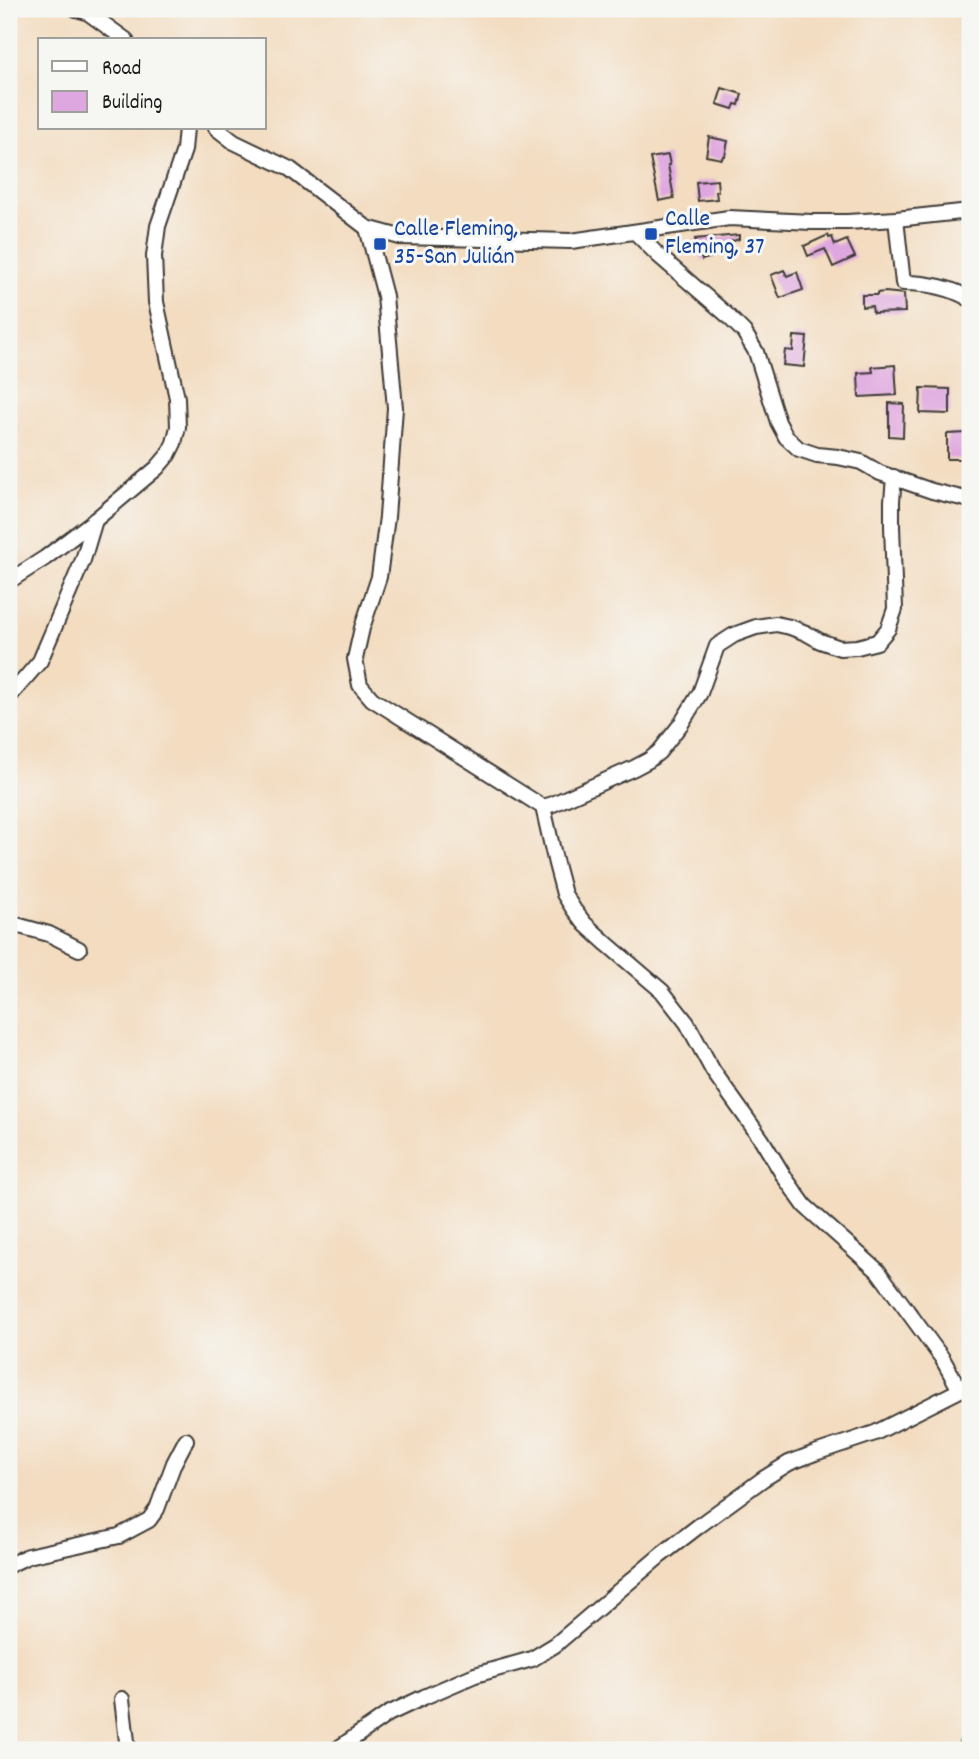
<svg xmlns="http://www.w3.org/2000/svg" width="979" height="1759" font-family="Dekko,sans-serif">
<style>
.building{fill:#dfa7df}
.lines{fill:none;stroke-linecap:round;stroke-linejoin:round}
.minor-casing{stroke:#3c3935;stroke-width:18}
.minor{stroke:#fff;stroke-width:14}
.transit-dot{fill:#1a4fb4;stroke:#f6f6f2;stroke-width:2.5}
.labels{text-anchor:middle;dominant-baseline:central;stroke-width:6;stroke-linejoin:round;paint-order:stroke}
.transit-label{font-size:24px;fill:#164399;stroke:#f6f6f2;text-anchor:start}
</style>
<rect width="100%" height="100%" fill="#f6f6f2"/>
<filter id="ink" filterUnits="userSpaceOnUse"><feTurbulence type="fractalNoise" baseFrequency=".0143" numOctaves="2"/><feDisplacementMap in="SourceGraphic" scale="14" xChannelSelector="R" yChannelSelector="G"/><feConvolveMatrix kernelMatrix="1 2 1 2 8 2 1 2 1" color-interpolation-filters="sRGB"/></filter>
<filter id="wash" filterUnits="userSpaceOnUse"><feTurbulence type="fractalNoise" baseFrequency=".00686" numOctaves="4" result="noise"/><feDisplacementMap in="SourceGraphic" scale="28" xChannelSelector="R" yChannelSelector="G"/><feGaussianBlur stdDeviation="1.57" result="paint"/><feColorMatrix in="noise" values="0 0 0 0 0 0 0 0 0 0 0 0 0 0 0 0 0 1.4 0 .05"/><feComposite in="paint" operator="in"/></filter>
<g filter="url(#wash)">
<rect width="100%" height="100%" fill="#f3dcc0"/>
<g id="blocks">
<g class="building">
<polygon points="722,88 742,94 739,105 735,104 733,109 717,104"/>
<polygon points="709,137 728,141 725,156 723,156 722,159 706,156"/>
<polygon points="668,155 670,165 668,165 674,198 659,201 650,158"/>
<polygon points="717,180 718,191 716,191 717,199 698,201 696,182"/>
<polygon points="739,235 739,239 719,246 720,251 715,253 715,256 702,260 695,239"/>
<polygon points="828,235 829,238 832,237 835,245 847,240 855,257 833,267 825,249 808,256 804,246"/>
<polygon points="784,270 787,276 797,272 803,290 780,298 771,275"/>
<polygon points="885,292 904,294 905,312 873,313 872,306 862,307 862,295 877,295 877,293"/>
<polygon points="794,336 807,337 804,367 783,365 785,350 793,351"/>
<polygon points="895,365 897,395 859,397 858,373 873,372 872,367"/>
<polygon points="921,388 950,389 950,414 920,413"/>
<polygon points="889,403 904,404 903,437 889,436"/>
<polygon points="966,433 967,437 970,437 970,459 947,459 947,434"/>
</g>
</g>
</g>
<g filter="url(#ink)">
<use href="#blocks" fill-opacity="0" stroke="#3c3935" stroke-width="2"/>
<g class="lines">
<g class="minor-casing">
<g id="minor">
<polyline points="76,9 87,12 126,40"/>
<polyline points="216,128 234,142 290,169 367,228 400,237 571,241 729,218 812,222 847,222 896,219 970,211"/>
<path d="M896 219 903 283C926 283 950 287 970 299"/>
<polyline points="367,228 385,296 395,408 387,517 379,577 362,628 355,659 360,685 372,699 543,807 553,804 634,768 649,760 659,752 681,724 700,693 717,646 734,635 756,627 776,624 790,627 806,633 820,641 840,648 857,647 877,642 888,629 895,609 892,526 892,501 894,477"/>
<polyline points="635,232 658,255 726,314 744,332 756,352 778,422 786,437 799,449 817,455 838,457 861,462 880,473 932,491 970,500"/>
<polyline points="9,581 45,558 95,520 157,468 168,455 174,443 178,427 177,398 156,302 154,256 158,226 184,150 186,128"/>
<polyline points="9,697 40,661 83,560 95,520"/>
<polyline points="543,807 556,864 564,894 574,910 585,924 607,944 662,991 687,1023 713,1071 762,1140 785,1178 805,1206 878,1271 942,1358 960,1390"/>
<polyline points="9,923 49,934 79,949"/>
<polyline points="9,1565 28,1556 119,1536 149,1520 157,1509 174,1463 186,1440"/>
<polyline points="122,1699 128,1750"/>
<polyline points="336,1750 388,1714 424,1697 475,1675 532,1659 555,1645 661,1555 700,1525 763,1479 789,1463 815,1453 875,1433 970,1385"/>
<polyline points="965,1750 970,1735"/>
</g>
</g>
<use href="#minor" class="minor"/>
</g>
</g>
<g class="transit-dot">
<rect x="644" y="227" width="14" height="14" rx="3.5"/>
<rect x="373" y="237" width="14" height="14" rx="3.5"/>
</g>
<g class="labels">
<g class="transit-label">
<text x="665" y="220">Calle<tspan x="665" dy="28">Fleming, 37</tspan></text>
<text x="394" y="230">Calle Fleming,<tspan x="394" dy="28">35-San Julián</tspan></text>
</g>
</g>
<rect width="979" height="1759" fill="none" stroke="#f6f6f2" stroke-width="35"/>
<rect x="38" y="38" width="228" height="91" fill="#f6f6f2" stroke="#9f9f9c" stroke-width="2"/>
<rect x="52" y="61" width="35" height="10" fill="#ffffff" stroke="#9f9f9c" stroke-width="2"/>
<text x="102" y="74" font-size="21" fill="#1c1c1c">Road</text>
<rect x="52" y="91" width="35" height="21" fill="#dfa7df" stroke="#9f9f9c" stroke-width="2"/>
<text x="102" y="108" font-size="21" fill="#1c1c1c">Building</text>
</svg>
